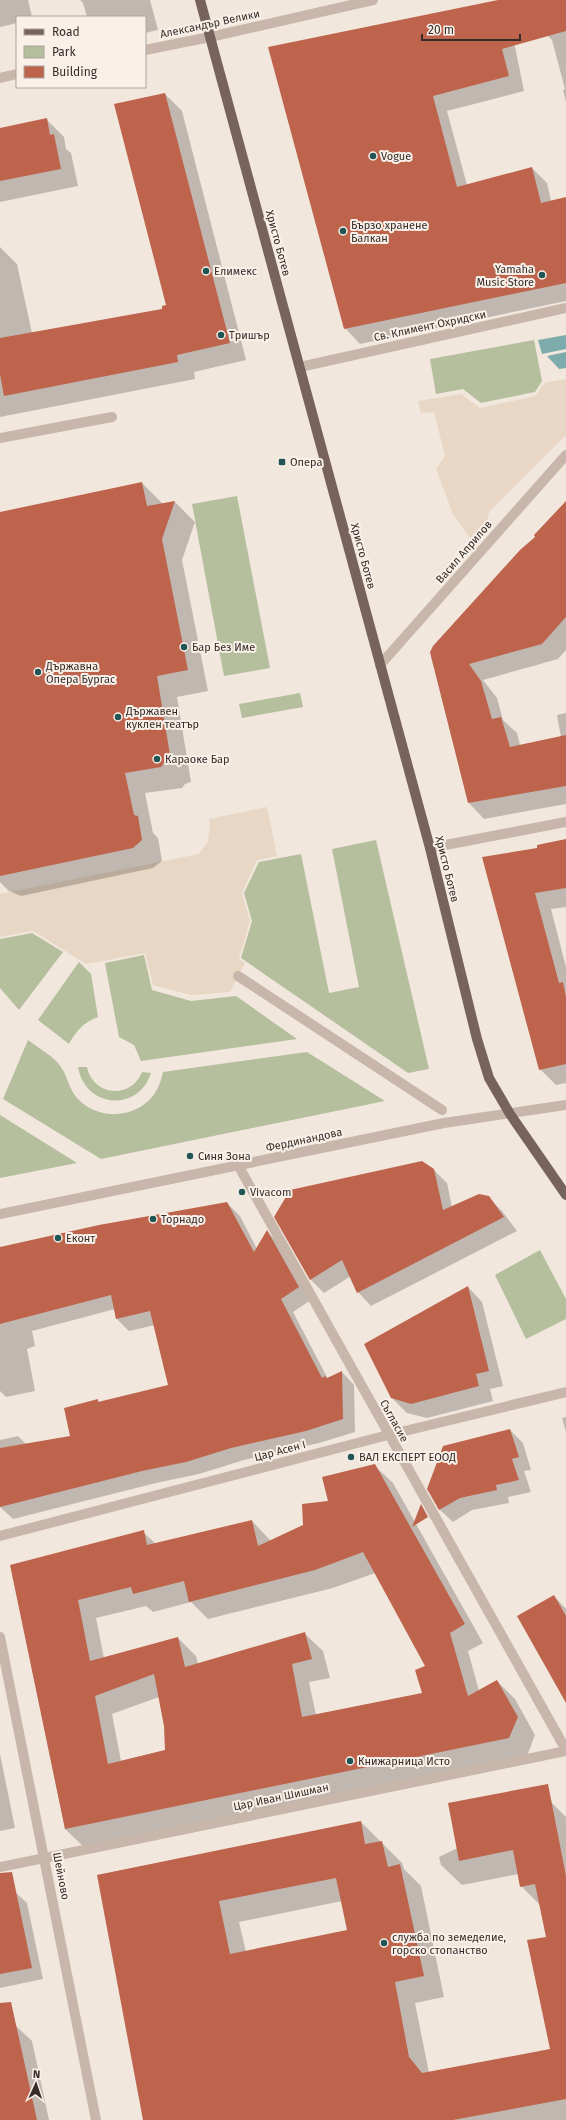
<svg xmlns="http://www.w3.org/2000/svg" width="566" height="2120" font-family="'Fira Sans',sans-serif">
<style>
.green{fill:#b5bf9e}
.plaza{fill:#e8d7c5}
.water{fill:#7eacac}
.shadow{fill:#0003;fill-rule:evenodd}
.building{fill:#be644d;fill-rule:evenodd}
.lines{fill:none;stroke-linecap:round;stroke-linejoin:round}
.minor{stroke:#c8b6aa;stroke-width:10}
.major{stroke:#77635b;stroke-width:10}
.poi-dot{fill:#215455;stroke:#f9f1e9;stroke-width:1.5}
.labels{text-anchor:middle;dominant-baseline:central;stroke-width:4;stroke-linejoin:round;paint-order:stroke}
.street-label{font-size:11px;fill:#362c29;stroke:#f9f1e9}
.poi-label{font-size:11px;fill:#362c29;stroke:#f9f1e9;text-anchor:start}
</style>
<rect width="100%" height="100%" fill="#f1e7dd"/>
<g class="green">
<polygon points="534,340 542,381 535,392 481,403 463,389 436,394 430,359"/>
<polygon points="237,496 270,668 224,676 192,504"/>
<polygon points="300,693 303,707 242,718 239,704"/>
<polygon points="376,840 429,1069 408,1073 241,958 252,921 244,893 259,862 301,854 329,993 359,987 332,849"/>
<polygon points="32,933 63,952 19,1010 0,988 0,939"/>
<polygon points="144,955 152,990 191,1001 236,996 297,1039 141,1061 134,1045 119,1037 105,963"/>
<path d="M79 962 91 974 98 1017C84 1022 76 1031 69 1044L38 1020Z"/>
<path d="M28 1040C38 1048 54 1056 61 1067 68 1077 69 1090 78 1099 98 1120 133 1119 152 1097 158 1090 161 1081 163 1072L307 1052 385 1101 101 1159 3 1099Z"/>
<path d="M78 1067H87C93 1096 131 1100 142 1072L151 1073C138 1113 85 1108 78 1067Z"/>
<polygon points="0,1115 77,1163 0,1178"/>
<polygon points="540,1250 566,1299 566,1319 526,1339 495,1275"/>
</g>
<g class="plaza">
<polygon points="566,379 566,435 489,512 485,534 478,544 469,537 453,514 436,469 445,456 434,412 421,413 418,401 461,394 480,408 535,396 545,383"/>
<polygon points="267,807 277,856 257,860 242,893 250,921 239,959 245,963 230,992 191,995 153,985 145,953 86,964 33,931 0,937 0,894 199,854 208,841 210,826 209,819"/>
</g>
<g class="water">
<polygon points="566,335 566,349 542,354 538,340"/>
<polygon points="566,352 566,368 559,369 547,356"/>
</g>
<g class="shadow">
<polygon points="0,0 28,0 32,17 17,17 17,23 0,27"/>
<polygon points="80,0 150,0 158,30 145,33 145,17 87,17 83,3"/>
<polygon points="538,0 566,0 566,102 563,90 565,89 552,40 548,36"/>
<polygon points="509,17 524,91 447,111 467,185 532,168 547,183 551,201 566,198 566,301 360,344 345,328 269,48"/>
<polygon points="165,94 182,111 246,360 194,372 195,379 0,417 0,247 17,264 32,333 164,309 167,306"/>
<polygon points="46,119 64,137 66,149 71,153 78,186 0,202 0,129"/>
<polygon points="142,483 163,504 175,502 195,522 182,560 208,691 177,697 191,782 185,784 182,788 145,793 153,833 158,838 162,861 153,868 21,896 9,891 0,882 0,513"/>
<polygon points="566,502 566,650 558,659 483,680 497,698 503,720 517,733 520,745 561,737 557,715 566,713 566,804 484,819 469,803 431,657 434,646 537,537"/>
<polygon points="566,840 566,907 551,909 566,967 566,1083 556,1085 540,1069 483,858 538,849"/>
<polygon points="433,1169 447,1183 452,1207 488,1197 502,1211 517,1231 371,1306 358,1292 351,1276 324,1293 311,1280 276,1217"/>
<polygon points="227,1203 240,1216 257,1249 267,1231 279,1244 311,1300 293,1312 328,1379 342,1372 354,1385 355,1432 319,1443 244,1460 199,1474 156,1483 13,1519 0,1507 0,1440 18,1436 27,1445 71,1437 97,1400 100,1403 169,1386 155,1325 129,1331 116,1318 115,1309 32,1331 35,1346 27,1349 35,1391 6,1397 0,1391 0,1248"/>
<polygon points="468,1287 482,1302 503,1386 490,1389 493,1401 427,1418 407,1413 392,1398"/>
<polygon points="566,1417 566,1432 562,1418"/>
<polygon points="510,1430 523,1443 531,1470 524,1471 531,1492 508,1497 509,1503 472,1510 453,1522 440,1510 428,1488"/>
<path d="M374 1465 393 1483 483 1643 468 1651 479 1691 497 1681 515 1699 535 1735 527 1756 84 1847 65 1829 11 1566 143 1532 156 1544 252 1521 271 1541 304 1525 329 1501ZM375 1573 427 1667 423 1694 316 1715 309 1682 330 1678 323 1651 304 1633 198 1664 196 1656 178 1638 104 1658 96 1618 146 1606 153 1612 191 1602 208 1619 333 1588ZM159 1697 165 1726 166 1750 121 1761 112 1714Z"/>
<polygon points="554,1596 566,1609 566,1701"/>
<polygon points="0,1754 15,1828 0,1831"/>
<path d="M551 1802 566 1817V2120H144L98 1875 361 1822 402 1863 404 1869 421 1886 444 1997 415 2003 429 2073 551 2050 547 1938 540 1905 521 1886 519 1874 462 1885 441 1865 439 1857ZM342 1901 348 1931 246 1952 239 1922Z"/>
<polygon points="15,1892 27,1903 43,1979 0,1988 0,1895"/>
<polygon points="16,2026 32,2041 49,2120 0,2120 0,2030"/>
</g>
<g class="building">
<polygon points="498,0 566,0 566,31 502,49 509,76 433,96 457,187 532,167 541,203 566,197 566,283 344,329 268,47"/>
<polygon points="165,93 230,343 177,355 178,362 4,396 0,374 0,338 162,309 162,306 166,305 114,104"/>
<polygon points="47,118 50,135 54,134 61,169 0,181 0,128"/>
<polygon points="142,482 147,506 175,501 162,539 188,670 157,676 171,761 164,763 161,767 125,773 134,815 138,816 142,840 133,848 0,876 0,512"/>
<polygon points="566,501 566,617 542,644 469,664 481,681 492,719 501,717 510,747 566,735 566,786 468,803 430,652 433,646 520,550 535,537 534,535"/>
<polygon points="566,839 566,888 535,893 559,983 563,982 566,997 566,1064 539,1070 482,857 537,848 537,845"/>
<polygon points="422,1161 434,1169 443,1210 479,1194 489,1196 504,1217 357,1293 342,1260 310,1280 274,1217 290,1190"/>
<polygon points="227,1202 254,1252 267,1230 299,1287 281,1299 322,1378 325,1376 327,1378 342,1371 343,1419 306,1431 231,1448 186,1462 142,1471 0,1507 0,1448 70,1436 64,1408 98,1399 98,1402 168,1385 150,1311 116,1319 111,1295 0,1324 0,1247 99,1225"/>
<polygon points="468,1286 489,1371 476,1374 479,1386 411,1404 391,1398 364,1344"/>
<polygon points="510,1429 519,1457 512,1459 519,1480 496,1485 497,1490 460,1498 439,1510 427,1489 443,1446"/>
<path d="M375 1464 465 1624 450 1633 468 1696 497 1680 518 1717 509 1738 65 1829 10 1565 144 1530 147 1545 252 1520 258 1546 303 1525 302 1504 328 1501 322 1477ZM363 1552 425 1666 415 1670 422 1693 302 1717 292 1664 312 1659 305 1632 185 1667 178 1637 90 1661 78 1600 131 1587 133 1594 184 1581 189 1602 315 1570ZM154 1674 164 1726 165 1750 108 1764 95 1696Z"/>
<polygon points="421,1504 428,1517 412,1527"/>
<polygon points="554,1595 566,1616 566,1703 517,1616"/>
<path d="M548 1784 566 1876V2099L453 2120H143L97 1875 361 1821 365 1844 382 1841 388 1867 400 1864 424 1976 395 1982 409 2057 422 2073 550 2049 527 1940 546 1937 535 1884 520 1887 513 1850 459 1861 448 1803ZM336 1878 347 1930 230 1954 219 1901Z"/>
<polygon points="12,1872 32,1968 0,1974 0,1873"/>
<polygon points="11,2002 37,2120 0,2120 0,2003"/>
</g>
<g class="lines">
<g class="minor">
<polyline points="145,50 210,37 373,0"/>
<polyline points="0,78 17,74"/>
<polyline points="300,367 566,308"/>
<polyline points="0,438 112,417"/>
<polyline points="380,665 566,455"/>
<polyline points="430,848 566,822"/>
<polyline points="238,976 442,1110"/>
<polyline points="238,1165 566,1750"/>
<polyline points="0,1214 444,1123 566,1105"/>
<polyline points="0,1536 388,1435 566,1392"/>
<polyline points="0,1637 96,2120"/>
<polyline points="0,1867 566,1751"/>
</g>
<polyline class="major" points="200,0 430,848 477,1039 489,1078 510,1114 566,1195"/>
</g>
<g class="poi-dot">
<circle cx="373" cy="156" r="4"/>
<circle cx="343" cy="231" r="4"/>
<circle cx="206" cy="271" r="4"/>
<circle cx="542" cy="275" r="4"/>
<circle cx="221" cy="335" r="4"/>
<rect x="278" y="458" width="8" height="8" rx="2"/>
<circle cx="184" cy="647" r="4"/>
<circle cx="38" cy="672" r="4"/>
<circle cx="118" cy="717" r="4"/>
<circle cx="157" cy="759" r="4"/>
<circle cx="190" cy="1156" r="4"/>
<circle cx="242" cy="1192" r="4"/>
<circle cx="153" cy="1219" r="4"/>
<circle cx="58" cy="1238" r="4"/>
<circle cx="351" cy="1457" r="4"/>
<circle cx="350" cy="1761" r="4"/>
<circle cx="384" cy="1943" r="4"/>
</g>
<g class="labels">
<g class="street-label">
<text transform="translate(210 24) rotate(-12)">Александър Велики</text>
<text transform="translate(278 243) rotate(75)">Христо Ботев</text>
<text transform="translate(430 326) rotate(-12)">Св. Климент Охридски</text>
<text transform="translate(464 552) rotate(-49)">Васил Априлов</text>
<text transform="translate(363 556) rotate(75)">Христо Ботев</text>
<text transform="translate(447 869) rotate(76)">Христо Ботев</text>
<text transform="translate(304 1140) rotate(-12)">Фердинандова</text>
<text transform="translate(394 1421) rotate(61)">Съгласие</text>
<text transform="translate(280 1451) rotate(-15)">Цар Асен I</text>
<text transform="translate(281 1797) rotate(-12)">Цар Иван Шишман</text>
<text transform="translate(61 1876) rotate(79)">Шейново</text>
</g>
<g class="poi-label">
<text x="381" y="156">Vogue</text>
<text x="351" y="225">Бързо хранене<tspan x="351" dy="13">Балкан</tspan></text>
<text x="534" y="269" text-anchor="end">Yamaha<tspan x="534" dy="13">Music Store</tspan></text>
<text x="214" y="271">Елимекс</text>
<text x="229" y="335">Тришър</text>
<text x="290" y="462">Опера</text>
<text x="192" y="647">Бар Без Име</text>
<text x="46" y="666">Държавна<tspan x="46" dy="13">Опера Бургас</tspan></text>
<text x="126" y="711">Държавен<tspan x="126" dy="13">куклен театър</tspan></text>
<text x="165" y="759">Караоке Бар</text>
<text x="198" y="1156">Синя Зона</text>
<text x="250" y="1192">Vivacom</text>
<text x="161" y="1219">Торнадо</text>
<text x="66" y="1238">Еконт</text>
<text x="359" y="1457">ВАЛ ЕКСПЕРТ ЕООД</text>
<text x="358" y="1761">Книжарница Исто</text>
<text x="392" y="1937">служба по земеделие,<tspan x="392" dy="13">горско стопанство</tspan></text>
</g>
</g>
<rect x="16" y="16" width="130" height="72" fill="#f9f1e9" stroke="#aba29c"/>
<rect x="24" y="29" width="20" height="6" fill="#77635b" stroke="#aba29c"/>
<text x="52" y="36" font-size="12" fill="#362c29">Road</text>
<rect x="24" y="46" width="20" height="12" fill="#b5bf9e" stroke="#aba29c"/>
<text x="52" y="56" font-size="12" fill="#362c29">Park</text>
<rect x="24" y="66" width="20" height="12" fill="#be644d" stroke="#aba29c"/>
<text x="52" y="76" font-size="12" fill="#362c29">Building</text>
<g transform="translate(36 2084) rotate(3)" stroke="#f9f1e9" stroke-width="3" paint-order="stroke">
<path d="M0-3L7 15L0 10L-7 15Z" fill="#362c29"/>
<text y="-6" font-size="11" font-weight="bold" text-anchor="middle" fill="#362c29">N</text>
</g>
<path d="M422 34v6h98v-6" fill="none" stroke="#362c29" stroke-width="2"/>
<text x="428" y="34" font-size="12" fill="#362c29" stroke="#f9f1e9" stroke-width="3" paint-order="stroke">20 m</text>
</svg>
